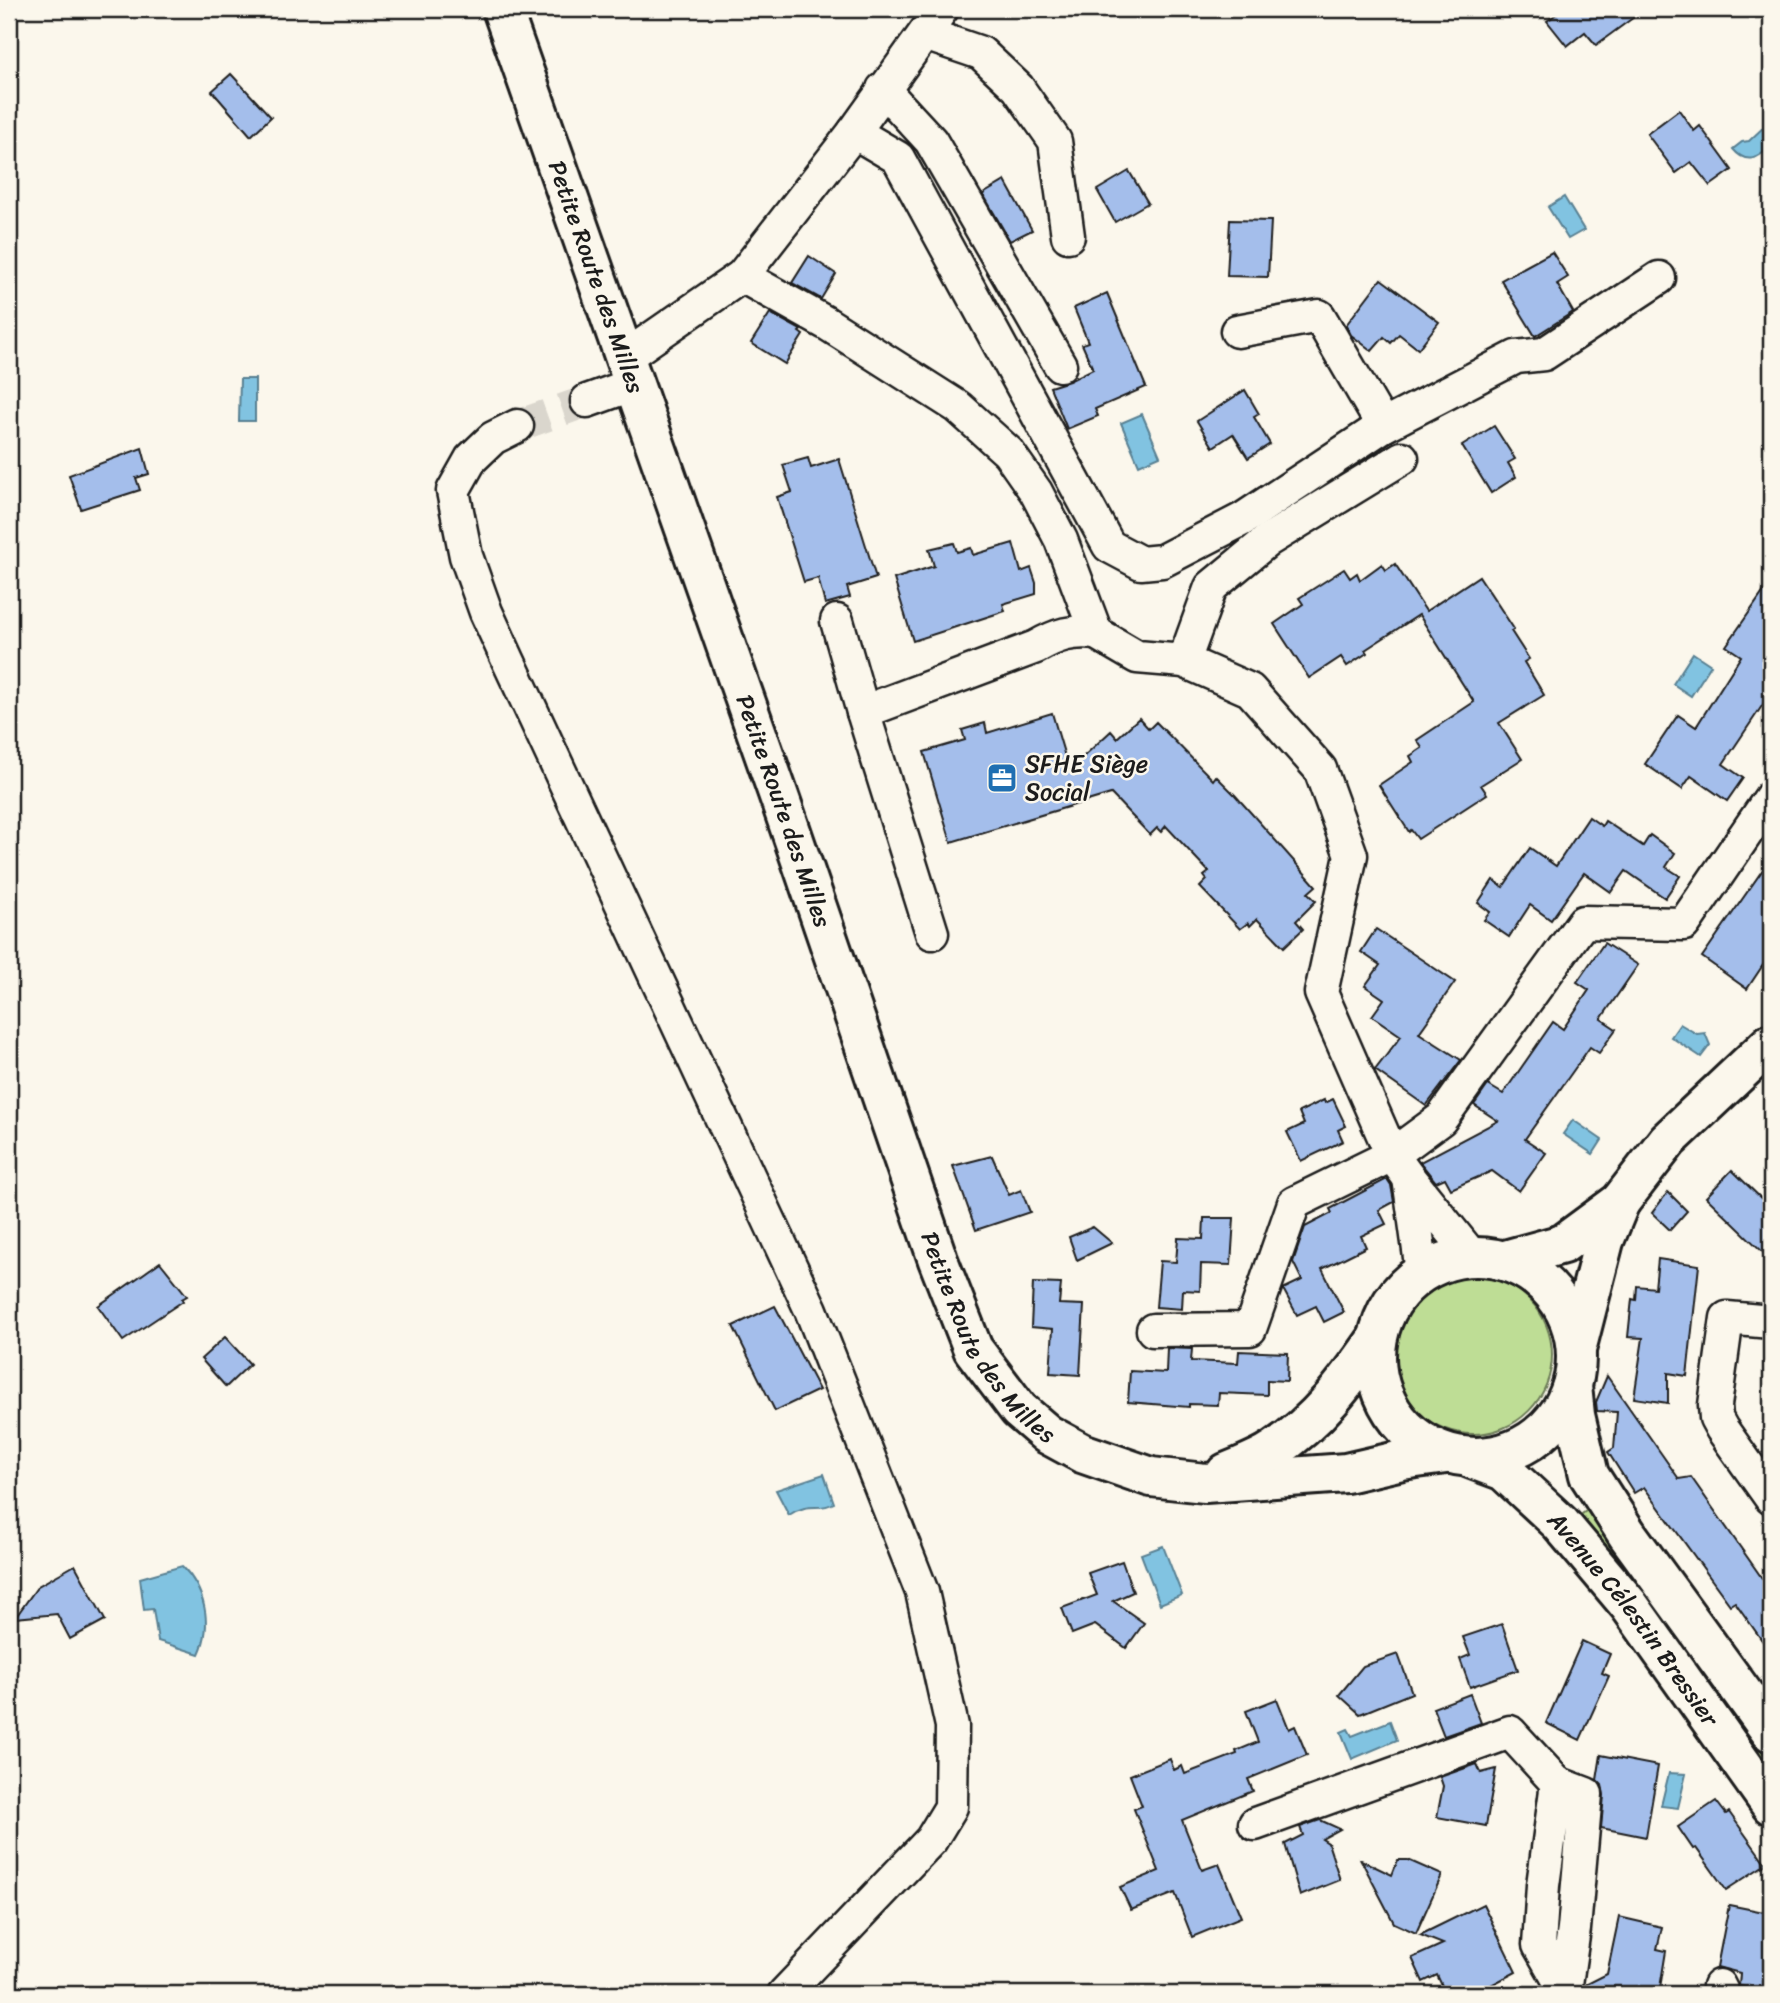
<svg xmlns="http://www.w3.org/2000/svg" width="1780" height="2003" font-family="Sriracha,sans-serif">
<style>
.green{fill:#bedd95;stroke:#6d7c58;stroke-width:2}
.water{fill:#81c3e1;stroke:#598092;stroke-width:2}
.building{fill:#a4beeb;stroke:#1c1c1c;stroke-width:2}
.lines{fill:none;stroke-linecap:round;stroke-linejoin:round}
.minor-tunnel{stroke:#dad6cd;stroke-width:32;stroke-dasharray:32 16;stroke-linecap:butt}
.minor-casing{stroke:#1c1c1c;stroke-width:37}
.major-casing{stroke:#1c1c1c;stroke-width:44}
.minor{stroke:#fbf7ec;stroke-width:32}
.major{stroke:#fbf7ec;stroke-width:38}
.labels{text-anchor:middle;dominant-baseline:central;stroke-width:5;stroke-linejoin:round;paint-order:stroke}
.street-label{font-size:24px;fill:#1c1c1c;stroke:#fbf7ec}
.poi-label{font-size:24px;fill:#1c1c1c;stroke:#fbf7ec;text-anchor:start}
</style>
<rect width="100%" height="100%" fill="#fbf7ec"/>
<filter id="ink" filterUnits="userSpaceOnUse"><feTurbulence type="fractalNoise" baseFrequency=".0143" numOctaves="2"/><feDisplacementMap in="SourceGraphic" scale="14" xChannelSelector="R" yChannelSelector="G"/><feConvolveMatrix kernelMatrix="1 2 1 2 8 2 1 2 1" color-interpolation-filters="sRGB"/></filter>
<g filter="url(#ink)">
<g class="green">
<circle cx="1473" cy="1355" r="79"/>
<polygon points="1590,1508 1771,1764 1771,1789 1578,1517"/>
</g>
<g class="water">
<path d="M1768 123 1771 127V146C1758 159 1746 165 1733 149L1742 142 1749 141Z"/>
<polygon points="1564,197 1584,230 1568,239 1548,207"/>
<polygon points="240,379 255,379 255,421 239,421"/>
<polygon points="1142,414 1160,456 1139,465 1121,423"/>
<polygon points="1693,653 1711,665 1691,696 1673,684"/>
<polygon points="1680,1024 1697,1034 1705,1033 1710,1045 1701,1057 1671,1037"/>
<polygon points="1573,1120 1602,1140 1593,1154 1563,1134"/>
<path d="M824 1474 834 1503C819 1512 809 1501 789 1515L776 1490Z"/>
<polygon points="1163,1546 1182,1595 1160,1604 1141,1554"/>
<path d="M182 1566C205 1589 213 1624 199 1654L158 1641 153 1609 144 1610 140 1578Z"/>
<polygon points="1390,1721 1397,1740 1352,1759 1341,1732 1348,1729 1352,1736"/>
<polygon points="1669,1773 1686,1774 1678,1808 1661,1806"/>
</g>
<g class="building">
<polygon points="1563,9 1645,9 1596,45 1585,32 1567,46 1547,21"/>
<polygon points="231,74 271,117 251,136 212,91"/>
<polygon points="1679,110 1694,131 1700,126 1732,170 1710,186 1691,162 1676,173 1647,134"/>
<polygon points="1129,171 1148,203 1115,222 1097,190"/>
<polygon points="1005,181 1032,230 1010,241 983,194"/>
<polygon points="1230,220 1271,221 1268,277 1227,276"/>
<polygon points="1552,252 1568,277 1557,284 1573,312 1535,336 1501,280"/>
<polygon points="809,256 836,274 821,299 792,283"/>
<polygon points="1381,279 1439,322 1418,349 1399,334 1391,343 1384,337 1372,351 1351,335 1346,325"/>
<polygon points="1107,293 1146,387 1095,409 1098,416 1067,429 1050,387 1069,381 1093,369 1082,344 1088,342 1074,308"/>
<polygon points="770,313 801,330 799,332 803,335 785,364 751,343"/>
<polygon points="1245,390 1259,414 1254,417 1270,444 1248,458 1233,434 1213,447 1197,421"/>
<polygon points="1494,426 1515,459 1508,463 1516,477 1491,493 1462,446"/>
<polygon points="142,448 149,474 136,478 140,490 81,509 69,475"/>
<polygon points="808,458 811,468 839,459 876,578 847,587 850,597 825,604 818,578 804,582 777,497 792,492 783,465"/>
<polygon points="954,543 957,552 971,548 973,555 1013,543 1021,572 1031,568 1036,583 1036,594 1003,604 1005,611 913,641 894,579 934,566 929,549"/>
<polygon points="1382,564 1386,570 1395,564 1426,611 1479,576 1514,629 1511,631 1529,659 1524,662 1544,695 1499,723 1522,759 1481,785 1487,794 1418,839 1411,830 1409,832 1379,785 1413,762 1410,756 1422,748 1417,740 1474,702 1419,615 1365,650 1367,653 1347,666 1341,657 1309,678 1274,624 1303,604 1299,598 1344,569 1350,578 1357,573 1360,580"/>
<polygon points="1771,581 1771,689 1766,696 1768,697 1723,764 1743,778 1727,801 1691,776 1682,789 1645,764 1678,715 1696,727 1741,656 1726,646"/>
<polygon points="1052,713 1069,770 1111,731 1117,738 1139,718 1149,729 1156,722 1213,780 1216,776 1235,795 1316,886 1308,893 1316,901 1296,921 1303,929 1284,947 1257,919 1250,926 1248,923 1240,929 1200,887 1207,880 1204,876 1209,872 1166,826 1161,832 1157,828 1150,835 1111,794 951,842 924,752 965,740 962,730 985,723 987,733"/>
<polygon points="1589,817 1602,826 1605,821 1643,846 1650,835 1675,853 1666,867 1680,876 1665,898 1626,871 1611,892 1584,873 1551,920 1530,905 1509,937 1484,920 1490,912 1478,903 1493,880 1503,887 1530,848 1556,866"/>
<polygon points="1771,858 1771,953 1747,989 1702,957"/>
<polygon points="1376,929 1455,982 1419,1033 1461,1060 1426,1106 1375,1070 1401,1036 1372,1016 1384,999 1365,986 1380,965 1361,952"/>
<polygon points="1604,943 1638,965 1601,1019 1616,1029 1599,1053 1590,1047 1525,1139 1546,1153 1519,1191 1492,1171 1451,1189 1445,1178 1436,1182 1420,1162 1498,1121 1474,1105 1488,1085 1503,1094 1553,1022 1563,1029 1589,990 1577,982"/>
<polygon points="1333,1099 1346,1126 1338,1130 1343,1141 1301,1161 1287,1132 1304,1124 1299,1112 1324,1100 1325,1103"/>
<polygon points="992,1156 1009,1195 1021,1190 1030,1212 976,1230 953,1166"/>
<polygon points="1732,1170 1771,1208 1771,1260 1706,1197"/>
<polygon points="1387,1179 1391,1185 1394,1202 1379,1210 1386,1224 1361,1236 1366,1247 1322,1269 1344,1312 1324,1322 1316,1306 1297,1315 1283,1289 1302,1280 1293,1262 1305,1227 1332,1213 1330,1209"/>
<polygon points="1668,1192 1687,1211 1670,1230 1652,1213"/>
<polygon points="1204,1218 1234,1218 1231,1265 1201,1264 1200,1291 1183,1290 1182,1309 1156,1307 1160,1261 1176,1262 1178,1238 1203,1239"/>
<polygon points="1093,1227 1112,1243 1077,1260 1069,1237"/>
<polygon points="1658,1259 1699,1265 1687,1376 1668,1373 1668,1403 1634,1398 1643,1338 1628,1337 1632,1299 1636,1300 1637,1286 1655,1288"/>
<polygon points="160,1262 187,1296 182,1299 183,1301 123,1341 98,1306"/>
<polygon points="1033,1283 1061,1284 1059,1304 1084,1305 1080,1375 1050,1373 1053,1329 1031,1327"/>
<polygon points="775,1306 819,1390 775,1411 733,1326"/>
<polygon points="225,1337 250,1364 226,1387 201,1359"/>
<polygon points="1167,1348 1192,1349 1191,1361 1238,1363 1239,1351 1288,1353 1287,1381 1267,1380 1267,1395 1219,1393 1218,1405 1189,1404 1189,1407 1128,1402 1130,1371 1166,1373"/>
<polygon points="1607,1376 1679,1479 1691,1477 1771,1591 1771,1653 1735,1602 1730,1605 1644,1487 1634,1493 1608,1452 1614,1448 1617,1412 1597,1411 1596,1402"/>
<polygon points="1122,1561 1133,1592 1113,1601 1144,1623 1126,1648 1095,1625 1072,1634 1062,1608 1097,1595 1088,1573"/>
<polygon points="75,1565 105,1620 70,1639 57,1614 15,1618 38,1586"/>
<polygon points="1502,1624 1518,1670 1470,1687 1460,1659 1470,1655 1463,1637"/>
<polygon points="1582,1641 1610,1654 1602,1673 1609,1676 1580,1740 1546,1723"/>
<polygon points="1398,1654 1412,1693 1360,1714 1339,1695 1363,1666"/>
<polygon points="1470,1694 1481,1723 1444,1736 1433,1708"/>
<polygon points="1277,1699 1289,1729 1295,1726 1307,1755 1248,1779 1253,1791 1182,1820 1202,1870 1219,1864 1241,1917 1192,1937 1175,1893 1131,1910 1120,1887 1159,1871 1134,1809 1142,1806 1130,1775 1170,1759 1174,1770 1182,1766 1185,1774 1237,1754 1236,1751 1258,1742 1246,1711"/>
<polygon points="1601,1755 1658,1766 1646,1837 1601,1828 1604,1795 1602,1785 1597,1780"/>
<polygon points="1477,1764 1481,1773 1496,1769 1486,1826 1437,1817 1443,1786 1440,1777"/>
<polygon points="1716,1801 1726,1814 1729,1812 1766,1864 1726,1890 1696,1848 1693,1849 1678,1827"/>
<polygon points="1320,1820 1340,1829 1322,1839 1328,1843 1340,1880 1300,1896 1285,1844 1303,1835 1300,1827"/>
<polygon points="1361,1860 1392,1875 1398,1860 1408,1860 1442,1875 1416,1933 1394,1923"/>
<polygon points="1483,1904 1516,1972 1474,1994 1446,1994 1437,1975 1423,1982 1412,1958 1443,1944 1420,1935"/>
<polygon points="1729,1905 1769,1913 1766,1928 1771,1929 1771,1992 1739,1986 1740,1973 1717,1967"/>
<polygon points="1619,1917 1662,1927 1657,1949 1666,1951 1659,1994 1585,1994 1585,1985 1607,1974"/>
</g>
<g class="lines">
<polyline class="minor-tunnel" points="517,426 587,401"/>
<g class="minor-casing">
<g id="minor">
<polyline points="925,34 981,53 1018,88 1055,141 1068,236"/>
<polyline points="883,89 931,141 1060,365"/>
<polyline points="854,132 898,158 1109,546 1141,563 1162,561 1243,519 1383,426 1516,357 1544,354 1659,278"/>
<polyline points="742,276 826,323 958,407 1008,452 1036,492 1061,540 1096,633 1137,657 1184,661 1250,690 1320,769 1351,855 1321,993 1392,1155 1409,1178"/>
<polyline points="1237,331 1319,316 1383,426"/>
<polyline points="625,357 742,276 854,132 942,9"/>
<polyline points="587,401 634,384"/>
<polyline points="517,426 493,438 471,459 453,491 466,556 486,612 508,660 811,1310 922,1592 952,1726 951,1807 931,1840 784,1994"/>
<polyline points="837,621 863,712"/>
<polyline points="1184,661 1211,587 1268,540 1402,458"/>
<path d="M932 933 863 712 1036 647C1057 635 1072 630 1096 633"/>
<polyline points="1422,1272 1409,1178 1471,1255"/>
<polyline points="1771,1322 1727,1318 1715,1405 1716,1418 1722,1429 1771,1498"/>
<polyline points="1153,1330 1250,1329 1294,1203 1392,1155 1441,1119 1583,922 1684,924 1771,797"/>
<polyline points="1255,1824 1510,1732 1557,1783"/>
<polyline points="1719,1986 1723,1994"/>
<polyline points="1565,1991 1574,1929 1586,1794 1557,1783 1543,1885 1539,1945 1567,1994"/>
</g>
</g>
<g class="major-casing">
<g id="major">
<path id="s1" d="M502 9 781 802 938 1260 973 1349 1019 1410 1047 1434 1082 1453 1151 1477 1205 1483 1346 1473 1402 1460 1446 1454"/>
<circle cx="1476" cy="1357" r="100"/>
<polyline points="1505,1260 1563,1244 1620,1202 1668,1140 1771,1043"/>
<polyline points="1576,1350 1604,1241 1620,1202"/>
<polyline points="1572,1386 1575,1415 1589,1475 1627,1534 1771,1732"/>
<path id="s2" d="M1472 1459 1504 1471 1560 1523 1629 1605 1771 1805"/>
<path d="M1226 1473C1241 1466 1260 1460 1274 1450 1318 1421 1346 1383 1376 1340"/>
</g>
</g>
<use href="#minor" class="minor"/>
<use href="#major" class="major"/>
</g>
</g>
<defs>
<g id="office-square" transform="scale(1.575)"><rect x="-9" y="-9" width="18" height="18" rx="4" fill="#1f6fb2" stroke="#fbf7ec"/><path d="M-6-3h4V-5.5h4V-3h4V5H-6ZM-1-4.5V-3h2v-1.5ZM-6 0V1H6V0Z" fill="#fff"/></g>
</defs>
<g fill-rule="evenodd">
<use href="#office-square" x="1002" y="778"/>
</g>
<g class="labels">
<g class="street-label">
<text stroke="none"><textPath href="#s1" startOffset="284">Petite Route des Milles</textPath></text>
<text stroke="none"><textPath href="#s1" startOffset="850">Petite Route des Milles</textPath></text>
<text stroke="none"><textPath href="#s1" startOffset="1418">Petite Route des Milles</textPath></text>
<text stroke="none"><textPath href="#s2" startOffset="231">Avenue Célestin Bressier</textPath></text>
</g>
<g class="poi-label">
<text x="1025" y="764">SFHE Siège<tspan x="1025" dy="28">Social</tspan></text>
</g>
</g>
<rect width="1780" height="2003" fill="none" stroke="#fbf7ec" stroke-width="35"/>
<rect x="18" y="18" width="1745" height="1968" fill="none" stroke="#1c1c1c" stroke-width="2.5" filter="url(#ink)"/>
</svg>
